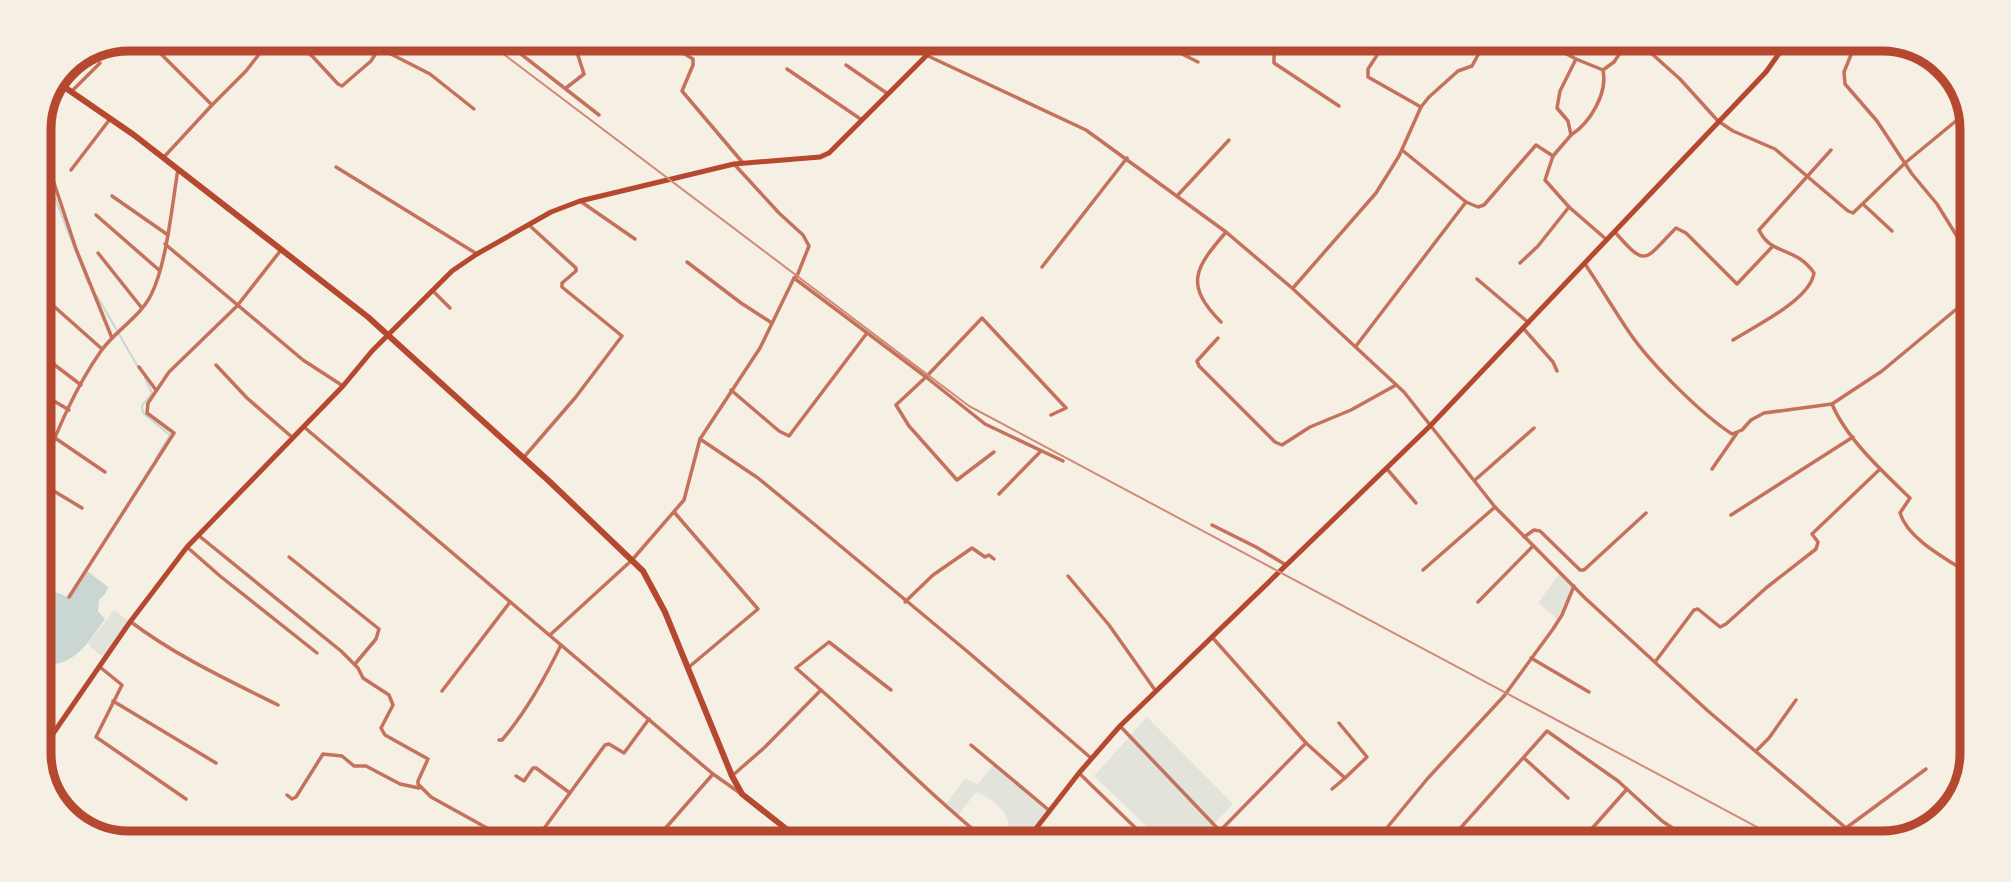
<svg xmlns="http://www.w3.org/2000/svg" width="2011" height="882" font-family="'Golos Text',sans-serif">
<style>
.green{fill:#e2e4dc}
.water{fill:#c9d6d2}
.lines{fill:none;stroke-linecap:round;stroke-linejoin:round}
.stream{stroke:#c9d6d2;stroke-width:2}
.minor{stroke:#c5725c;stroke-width:3.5}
.secondary{stroke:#b5482f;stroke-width:5}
.primary{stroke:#b5482f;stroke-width:6}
.rail{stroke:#cf8b77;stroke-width:2}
.rim{fill:none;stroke:#b5482f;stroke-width:9}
</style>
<rect width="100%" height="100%" fill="#f6efe4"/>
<g class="green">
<polygon points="1560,573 1574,586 1558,620 1538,603"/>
<polygon points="114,610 130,622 106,658 97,653 88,644"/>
<polygon points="1147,717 1233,804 1197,841 1162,841 1094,776"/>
<path d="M995 763 1050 811 1027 840 1009 827C1007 809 992 799 976 792L957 817 944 806 965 779 978 784Z"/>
</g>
<path class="water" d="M87 571 108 587 105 594 99 600 98 611 105 619C93 636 78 661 55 664 50 665 44 662 39 660V599L53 591 68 597Z"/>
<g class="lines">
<g class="stream">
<polyline points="40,154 46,175 88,283"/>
<polyline points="97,296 138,367"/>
<polyline points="145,378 152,393 142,406 143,413 170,435 156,458"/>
</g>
<g class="minor">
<polyline points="156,39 153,46 212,105 164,157"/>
<polyline points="292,39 313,57 338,84 342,86 371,61 385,39"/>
<polyline points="503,40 599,115"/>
<polyline points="663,41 693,59 693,65 682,91 743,163"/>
<polyline points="896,41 1086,130 1226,232 1292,288 1404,392 1495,507 1585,598 1708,711 1846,828 1858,843"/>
<polyline points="1158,42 1198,62"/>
<polyline points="1282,43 1274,53 1274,63 1339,106"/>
<polyline points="1385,43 1368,69 1368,77 1421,107"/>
<polyline points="1548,44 1576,59 1603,70 1614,62 1626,44"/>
<polyline points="1641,44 1680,79 1718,121 1733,131 1775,149 1848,211 1853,213 1905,163 1968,111"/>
<polyline points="1855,45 1844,72 1845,84 1877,121 1912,174 1937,204 1971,259"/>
<polyline points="381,49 430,74 474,109"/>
<polyline points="1560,51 1563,44"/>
<polyline points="1576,59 1560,91 1557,108 1568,121 1571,135 1553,156 1545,180 1569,207 1607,240"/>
<polyline points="846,65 888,94"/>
<polyline points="787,69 862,120"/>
<polyline points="566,88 584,74 573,40"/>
<polyline points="72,91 100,63"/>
<polyline points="212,105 246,71 271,39"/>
<path d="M1571 135C1590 123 1608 93 1603 70"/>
<polyline points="1402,150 1466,202 1478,207 1484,205 1536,145 1553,156"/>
<polyline points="39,152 41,149 45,156 76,249 112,338"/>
<polyline points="734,164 779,213 803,235 809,246 797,276 794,278"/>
<polyline points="336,167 477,254"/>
<polyline points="71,170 110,119"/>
<polyline points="112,196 168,235"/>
<polyline points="1177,196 1229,140"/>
<polyline points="580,201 635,239"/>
<polyline points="1864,205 1892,231"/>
<polyline points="96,215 159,270"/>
<path d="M1615 232C1647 269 1644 260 1676 228L1686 233 1737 284 1772 247"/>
<polyline points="165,244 303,360 343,386"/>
<polyline points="98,253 141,307"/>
<polyline points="687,262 741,303 772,323"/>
<polyline points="1520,263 1538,246 1569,207"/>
<path d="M1585 264C1600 286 1614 310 1629 332 1650 363 1701 414 1732 434L1742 430 1751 420 1764 413 1832 404 1882 371 1971 297"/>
<polyline points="1042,267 1127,158"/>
<polyline points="1477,279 1529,323"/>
<polyline points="1293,288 1376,193 1399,156 1421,107 1429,97 1458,71 1472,66 1484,44"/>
<polyline points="432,290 450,308"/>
<polyline points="39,293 102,349"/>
<polyline points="1959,308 1970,322"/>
<path d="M1221 322C1183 284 1196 267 1226 232"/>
<polyline points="1523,328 1553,362 1557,371"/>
<polyline points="1218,338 1197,361 1199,366 1275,442 1282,445 1310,427 1351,410 1396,385"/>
<path d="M1733 340C1755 326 1810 300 1814 273 1796 246 1771 256 1759 230L1831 150"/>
<polyline points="1356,346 1466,202"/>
<polyline points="39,353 81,385"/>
<polyline points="216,365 247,398 293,438"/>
<polyline points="139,367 156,390"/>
<polyline points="731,390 779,431 789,436 867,333"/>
<polyline points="39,392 69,410"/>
<path d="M1832 404C1846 438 1883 472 1910 498L1900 513C1908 539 1945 558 1968 573"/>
<polyline points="304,427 713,774 740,793"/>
<polyline points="55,438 105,472"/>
<polyline points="700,439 758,478 814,524 968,652 1091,758"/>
<polyline points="994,452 957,480 909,426 896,405 926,377 985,424 1063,461"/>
<polyline points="39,457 45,461"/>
<polyline points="524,457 575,398 622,336 562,287 562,283 576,271 576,268 529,225"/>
<polyline points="1387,469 1416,503"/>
<polyline points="1712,469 1737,433"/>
<path d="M39 477C56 434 74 389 101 351 115 331 140 317 151 295 167 263 172 205 178 169"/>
<polyline points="1475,480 1534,428"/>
<polyline points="39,482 82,508"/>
<polyline points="999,494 1041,451"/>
<polyline points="674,512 758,609 689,667"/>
<polyline points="1731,515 1853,437"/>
<polyline points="1212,525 1256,547 1286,565"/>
<polyline points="198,535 341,651 358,668 363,678 389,695 393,705 381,728 385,735 428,759 418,781 418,784 431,797 505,838"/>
<polyline points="1524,537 1534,530 1540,531 1580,570 1584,570 1646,513"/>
<polyline points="187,547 220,576 317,653"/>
<polyline points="289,557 379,629 376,639 355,664"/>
<polyline points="1423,570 1495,507"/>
<polyline points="1068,576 1109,625 1155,690"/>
<polyline points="69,597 174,433 147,413 148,403 169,372 237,306 281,250"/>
<polyline points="905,602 933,575 972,548 985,557 989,555 994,559"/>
<polyline points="1478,602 1533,546"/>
<path d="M131 622C176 656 228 680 278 705"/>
<polyline points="550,635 632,560 684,500 700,439 760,348 794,278 926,377 982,318 1066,408 1051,415"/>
<polyline points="1531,658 1589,692"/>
<polyline points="1655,662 1694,610 1698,609 1720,627 1726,624 1766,588 1816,549 1818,542 1812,534 1880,469"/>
<polyline points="100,667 122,685 96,737 186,799"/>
<path d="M821 690C877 739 928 794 986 840"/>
<polyline points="442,691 510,602"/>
<polyline points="113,701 216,763"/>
<polyline points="1120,726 1220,831"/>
<path d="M499 740H502C526 712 545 678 561 645"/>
<polyline points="1306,743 1345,778 1367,757 1339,723"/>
<polyline points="971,745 1050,811"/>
<polyline points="1756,751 1769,738 1796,700"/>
<polyline points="1524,758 1568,798"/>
<polyline points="1079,773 1149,841"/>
<polyline points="516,776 524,781 533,768 536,768 570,793"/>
<polyline points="732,776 765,747 821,690 796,668 829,642 891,690"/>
<polyline points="1332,789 1345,778"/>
<polyline points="287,795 292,799 296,797 323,754 342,756 354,766 366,766 400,784 419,788"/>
<polyline points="1463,828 1479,842"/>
<polyline points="1846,828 1926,769"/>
<polyline points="274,835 279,837"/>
<polyline points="1381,835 1428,778 1504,696 1553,629 1562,615 1574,586"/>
<polyline points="537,838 605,745 609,744 624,753 649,719"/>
<polyline points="656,839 713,774"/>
<polyline points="1210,841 1306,743 1212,637"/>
<polyline points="1376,842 1381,835 1392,842"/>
<polyline points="1448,842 1547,731 1618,781 1662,821 1674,829 1706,843"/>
<polyline points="1580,842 1627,789"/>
</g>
<g class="secondary">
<polyline points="39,754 130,622 187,547 343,386 372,351 452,271 477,254 551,212 580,201 734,164 820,157 829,153 940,42"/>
<polyline points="1027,840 1079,773 1120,726 1430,426 1766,72 1785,45"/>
</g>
<polyline class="primary" points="57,82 134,135 368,317 550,482 643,571 665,612 732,776 742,794 799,839"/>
<polyline class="rail" points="485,40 969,406 1787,843"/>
</g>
<path d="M0 0H2011V882H0ZM129 51H1882A78 78 0 0 1 1960 129V753A78 78 0 0 1 1882 831H129A78 78 0 0 1 51 753V129A78 78 0 0 1 129 51Z" fill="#f6efe4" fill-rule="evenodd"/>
<path class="rim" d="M129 51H1882A78 78 0 0 1 1960 129V753A78 78 0 0 1 1882 831H129A78 78 0 0 1 51 753V129A78 78 0 0 1 129 51Z"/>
</svg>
